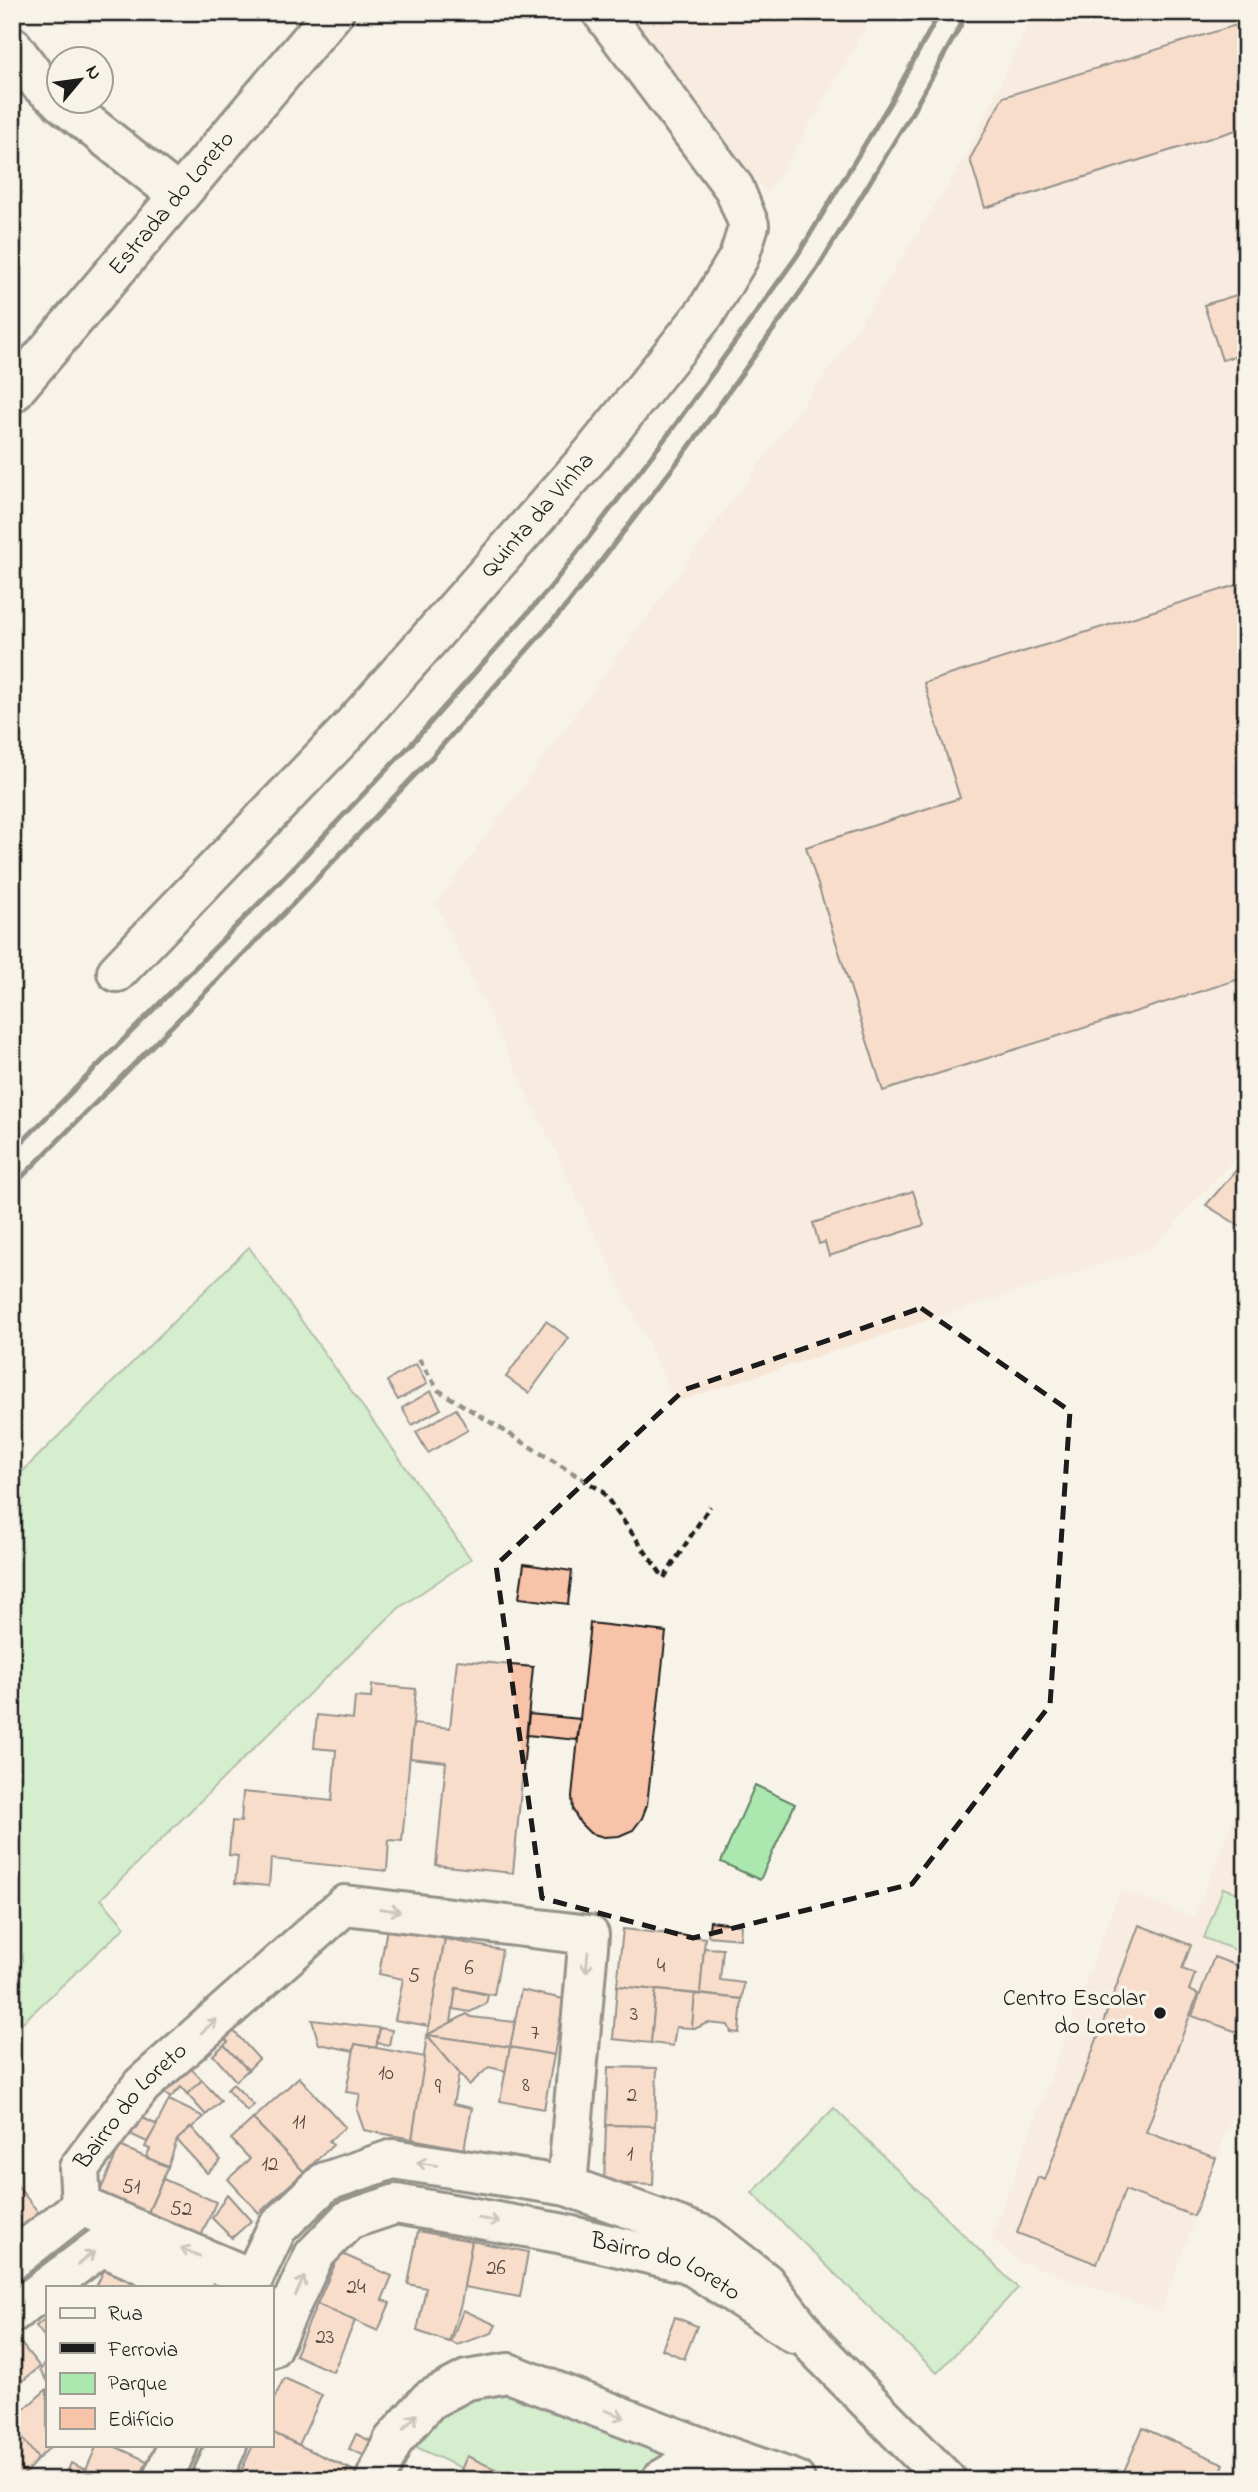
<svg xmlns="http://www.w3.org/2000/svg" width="1258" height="2492" font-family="'Indie Flower',sans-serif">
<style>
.built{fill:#f7e5d5}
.green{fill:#aae8af;stroke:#638266;stroke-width:2}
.building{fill:#f8c4a9;stroke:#1c1c1c;stroke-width:2}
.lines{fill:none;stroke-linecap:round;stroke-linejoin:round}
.street-casing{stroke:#1c1c1c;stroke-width:44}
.path{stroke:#1c1c1c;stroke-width:4.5;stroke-dasharray:7 5;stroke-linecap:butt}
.street{stroke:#f7f3e8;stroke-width:38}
.rail{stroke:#1c1c1c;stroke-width:5}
.oneway{stroke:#94928c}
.marked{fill:none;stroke:#1c1c1c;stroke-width:5;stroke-dasharray:14 9;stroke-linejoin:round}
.poi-dot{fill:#1c1c1c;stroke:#f7f3e8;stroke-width:2.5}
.labels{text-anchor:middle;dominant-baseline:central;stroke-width:7;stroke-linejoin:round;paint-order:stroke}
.number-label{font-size:21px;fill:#53463f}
.street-label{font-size:24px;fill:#1c1c1c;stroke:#f7f3e8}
.poi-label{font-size:24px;fill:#1c1c1c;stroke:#f7f3e8;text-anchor:end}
</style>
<rect width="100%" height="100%" fill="#f7f3e8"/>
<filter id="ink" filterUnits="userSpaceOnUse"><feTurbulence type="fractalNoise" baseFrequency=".0143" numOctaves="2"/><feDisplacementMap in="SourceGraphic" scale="14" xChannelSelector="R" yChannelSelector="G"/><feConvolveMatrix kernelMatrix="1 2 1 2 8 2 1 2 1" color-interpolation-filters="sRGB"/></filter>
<g filter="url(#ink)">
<g class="built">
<polygon points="624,12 875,12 768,195"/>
<polygon points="1034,12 1246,12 1246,1145 1154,1247 676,1402 436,904 846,346 966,156"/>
<polygon points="1246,1786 1246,2108 1234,2111 1161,2312 1016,2260 991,2238 1120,1890 1194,1918"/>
</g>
<g class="green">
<polygon points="249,1247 471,1559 399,1608 318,1685 101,1899 125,1927 12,2032 12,1482"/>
<polygon points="755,1785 795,1804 760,1880 721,1862"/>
<polygon points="1223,1888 1246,1896 1246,1954 1204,1938"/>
<polygon points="834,2108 1018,2288 937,2373 752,2193"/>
<polygon points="505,2385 675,2452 630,2480 487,2480 412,2445 437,2411"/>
</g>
<g class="building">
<polygon points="1246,22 1246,127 985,208 970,159 1003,97"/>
<polygon points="1246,292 1246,353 1222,360 1204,305"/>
<polygon points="1246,582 1246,977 883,1091 806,847 960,798 924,683"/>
<polygon points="1246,1159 1246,1230 1206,1205"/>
<polygon points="913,1191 924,1225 829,1256 825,1242 819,1244 813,1223"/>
<polygon points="546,1321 569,1338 529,1393 506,1377"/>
<polygon points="416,1364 427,1384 398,1400 387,1381"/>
<polygon points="431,1391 441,1409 412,1425 402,1408"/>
<polygon points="456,1409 468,1430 428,1453 416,1432"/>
<polygon points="524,1564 572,1571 568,1604 519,1598"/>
<polygon points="590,1623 666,1632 647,1805 642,1818 633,1830 619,1836 604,1837 590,1833 580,1823 573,1810 572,1796"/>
<polygon points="457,1660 533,1667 513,1873 436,1865 446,1762 410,1758 413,1724 450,1728"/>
<polygon points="372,1685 416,1689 402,1841 389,1840 387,1871 271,1859 269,1886 235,1883 238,1856 229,1855 232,1821 241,1822 243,1792 332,1801 336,1750 314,1748 317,1715 353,1719 355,1697 371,1698"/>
<polygon points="529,1714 580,1719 577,1740 527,1735"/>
<polygon points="710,1921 741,1925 740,1939 708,1936"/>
<polygon points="1139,1925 1191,1945 1182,1969 1195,1974 1189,1990 1198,1994 1146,2132 1216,2158 1194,2216 1125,2190 1097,2264 1017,2233 1038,2177 1045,2180"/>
<polygon points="387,1928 445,1939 429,2026 395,2020 403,1979 379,1974"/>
<polygon points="623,1929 705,1938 700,1994 617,1986"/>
<polygon points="445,1939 502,1950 494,1995 456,1988 451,2023 427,2035"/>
<polygon points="704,1948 723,1949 720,1980 744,1983 742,1999 700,1994"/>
<polygon points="1214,1957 1246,1969 1246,2035 1192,2016"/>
<polygon points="617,1986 656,1990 651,2043 613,2039"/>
<polygon points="456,1988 488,1995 486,2004 470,2012 453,2009"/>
<polygon points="521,1990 564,1999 554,2055 510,2047"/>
<polygon points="656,1990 695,1994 692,2028 676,2027 673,2046 651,2043"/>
<polygon points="695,1994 742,1999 739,2033 731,2032 728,2025 707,2023 697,2028 692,2028"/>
<polygon points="467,2014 471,2017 515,2022 510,2047 427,2035"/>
<polygon points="312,2020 380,2028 376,2048 355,2044 354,2051 319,2044"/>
<polygon points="230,2027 259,2059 248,2070 224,2045 228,2042 221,2035"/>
<polygon points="380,2028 392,2030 389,2045 377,2043"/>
<polygon points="427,2035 510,2047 506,2071 489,2067 469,2085"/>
<polygon points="427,2035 459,2073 453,2104 472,2108 464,2149 412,2139"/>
<polygon points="355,2044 425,2057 412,2139 364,2130 357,2110 360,2094 346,2092"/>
<polygon points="224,2045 248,2070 236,2081 213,2055"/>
<polygon points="510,2047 554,2055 544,2109 500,2101"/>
<polygon points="186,2063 202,2080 187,2094 181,2087 170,2098 160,2088"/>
<polygon points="608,2067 657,2068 655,2126 606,2125"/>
<polygon points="299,2077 345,2127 329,2141 333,2145 304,2172 253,2119"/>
<polygon points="202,2080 221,2101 206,2115 187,2094"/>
<polygon points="233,2084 254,2105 247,2111 227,2090"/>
<polygon points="169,2100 204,2117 177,2140 168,2167 146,2157 150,2149 145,2147"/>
<polygon points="139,2116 157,2125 147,2142 130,2134"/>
<polygon points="253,2119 304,2172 259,2213 228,2179 250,2159 231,2139"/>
<polygon points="606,2125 655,2126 653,2185 604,2183"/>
<polygon points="191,2127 221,2160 207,2173 177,2140"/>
<polygon points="120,2146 168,2167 146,2217 98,2196"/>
<polygon points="12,2179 42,2217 12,2240"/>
<polygon points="163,2179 216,2202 199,2241 146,2217"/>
<polygon points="227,2194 251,2221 232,2238 212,2218"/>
<polygon points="418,2231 472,2241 461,2304 449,2342 417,2331 426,2288 408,2284"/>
<polygon points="472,2241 528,2252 520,2297 464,2287"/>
<polygon points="340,2253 392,2276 382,2300 390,2303 378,2331 317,2304"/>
<polygon points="107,2264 158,2287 96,2287"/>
<polygon points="317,2304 355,2321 333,2372 295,2355"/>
<polygon points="463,2310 496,2325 492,2333 457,2345 451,2342"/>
<polygon points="47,2317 47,2340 36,2326"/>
<polygon points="675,2317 697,2326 684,2359 662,2349"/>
<polygon points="15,2336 40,2367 12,2389 12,2338"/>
<polygon points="47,2360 47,2380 40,2371"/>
<polygon points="284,2378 322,2395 299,2445 271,2432 271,2405"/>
<polygon points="47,2389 47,2445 52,2445 38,2459 12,2426 12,2420"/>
<polygon points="12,2426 19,2434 12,2440"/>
<polygon points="1143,2428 1224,2464 1217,2480 1120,2480"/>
<polygon points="271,2432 348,2468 343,2480 311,2480 298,2474 295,2480 238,2478 253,2445 271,2445"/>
<polygon points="19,2434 38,2459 19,2480 12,2480 12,2440"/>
<polygon points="356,2434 379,2445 372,2459 349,2449"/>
<polygon points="97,2445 112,2445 147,2461 139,2480 64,2480 71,2463 86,2470"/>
<polygon points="467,2456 508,2475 506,2480 483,2480 461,2470"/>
<polygon points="348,2468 364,2475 363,2480 343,2480"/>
<polygon points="461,2470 483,2480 456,2480"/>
</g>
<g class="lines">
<g class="street-casing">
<g id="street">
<polyline points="12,46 40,84 60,100"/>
<polyline points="61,102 178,195"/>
<path id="s1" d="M12 393 334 12"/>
<path id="s2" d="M117 972 347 732 592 454 706 312 739 257 749 225 734 188 602 12"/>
<polyline points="12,2260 81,2206"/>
<path id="s3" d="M253 2279 81 2206 79 2168 142 2085 345 1905 589 1935 567 2186"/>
<polyline points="249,2287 277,2228 325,2182 393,2159 567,2186 706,2236 765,2282 816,2348 946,2480"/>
<polyline points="12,2313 102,2246 193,2287"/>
<path id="s4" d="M271 2348 314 2255 348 2220 396 2204 559 2233 688 2263 794 2333"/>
<polyline points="162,2480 178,2445"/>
<polyline points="211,2480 227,2445"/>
<polyline points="375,2480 393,2441 429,2400 467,2380 508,2373 711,2451"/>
<polyline points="661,2480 711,2451 795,2480"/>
</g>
</g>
<polyline class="path" points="419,1359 438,1390 602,1491 664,1578 710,1506"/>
<use href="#street" class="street"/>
<g class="rail">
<polyline points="12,1152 273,889 414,741 549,589 670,432 797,256 893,98 940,12"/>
<polyline points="12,1187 291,906 431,758 567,605 689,447 817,269 913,111 968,12"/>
</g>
</g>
<defs><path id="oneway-shaft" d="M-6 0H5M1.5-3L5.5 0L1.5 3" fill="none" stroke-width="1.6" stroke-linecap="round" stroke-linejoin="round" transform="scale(1.75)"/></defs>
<g class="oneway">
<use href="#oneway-shaft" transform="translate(390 1910) rotate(7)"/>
<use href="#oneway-shaft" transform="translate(587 1962) rotate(95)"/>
<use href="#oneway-shaft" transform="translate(209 2026) rotate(-42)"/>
<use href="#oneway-shaft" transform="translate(427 2164) rotate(-171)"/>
<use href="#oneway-shaft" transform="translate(489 2220) rotate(10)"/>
<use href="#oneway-shaft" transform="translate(190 2252) rotate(-157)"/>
<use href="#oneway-shaft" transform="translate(86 2258) rotate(-37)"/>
<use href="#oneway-shaft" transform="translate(300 2286) rotate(-65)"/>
<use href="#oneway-shaft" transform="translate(615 2414) rotate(21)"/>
<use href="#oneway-shaft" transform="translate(410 2422) rotate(-49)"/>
</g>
</g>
<path d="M0 0H1258V2492H0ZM921 1308 1070 1411 1050 1705 912 1884 693 1938 542 1898 496 1565 684 1390Z" fill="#f7f3e8" fill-opacity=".55" fill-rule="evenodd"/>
<path class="marked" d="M921 1308 1070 1411 1050 1705 912 1884 693 1938 542 1898 496 1565 684 1390Z"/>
<circle class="poi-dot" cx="1160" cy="2013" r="7"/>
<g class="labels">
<g class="number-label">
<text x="661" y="1967">4</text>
<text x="469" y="1969">6</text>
<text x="414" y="1977">5</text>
<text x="634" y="2015">3</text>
<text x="535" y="2034">7</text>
<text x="386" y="2074">10</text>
<text x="526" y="2086">8</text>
<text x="438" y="2088">9</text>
<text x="632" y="2096">2</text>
<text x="299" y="2123">11</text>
<text x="630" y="2155">1</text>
<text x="270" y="2165">12</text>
<text x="131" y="2188">51</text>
<text x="181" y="2210">52</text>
<text x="496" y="2269">26</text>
<text x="356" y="2288">24</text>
<text x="325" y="2338">23</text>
</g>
<g class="street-label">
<text stroke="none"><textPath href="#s1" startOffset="248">Estrada do Loreto</textPath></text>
<text stroke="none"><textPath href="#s2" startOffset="621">Quinta da Vinha</textPath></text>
<text stroke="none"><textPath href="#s3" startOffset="306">Bairro do Loreto</textPath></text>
<text stroke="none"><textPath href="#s4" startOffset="480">Bairro do Loreto</textPath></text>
</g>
<g class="poi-label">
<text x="1146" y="1999">Centro Escolar<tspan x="1146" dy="28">do Loreto</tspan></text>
</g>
</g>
<rect width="1258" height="2492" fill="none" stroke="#f7f3e8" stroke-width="42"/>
<rect x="21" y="21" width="1216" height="2450" fill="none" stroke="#1c1c1c" stroke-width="2.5" filter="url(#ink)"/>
<rect x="46" y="2286" width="228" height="161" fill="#f7f3e8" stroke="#9f9d96" stroke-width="2"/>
<rect x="60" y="2308" width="35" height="10" fill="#f7f3e8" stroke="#9f9d96" stroke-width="2"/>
<text x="108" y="2320" font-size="21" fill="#1c1c1c">Rua</text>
<rect x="60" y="2343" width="35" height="10" fill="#1c1c1c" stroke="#9f9d96" stroke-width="2"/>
<text x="108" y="2356" font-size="21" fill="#1c1c1c">Ferrovia</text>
<rect x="60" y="2373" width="35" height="21" fill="#aae8af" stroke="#9f9d96" stroke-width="2"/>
<text x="108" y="2390" font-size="21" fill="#1c1c1c">Parque</text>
<rect x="60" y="2408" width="35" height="21" fill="#f8c4a9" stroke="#9f9d96" stroke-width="2"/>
<text x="108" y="2426" font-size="21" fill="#1c1c1c">Edifício</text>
<g transform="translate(80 80) rotate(61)"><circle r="33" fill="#f7f3e8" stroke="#9f9d96" stroke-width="2"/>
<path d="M0-5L12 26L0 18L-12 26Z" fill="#1c1c1c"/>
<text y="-10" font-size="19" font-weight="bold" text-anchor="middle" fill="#1c1c1c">N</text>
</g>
</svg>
